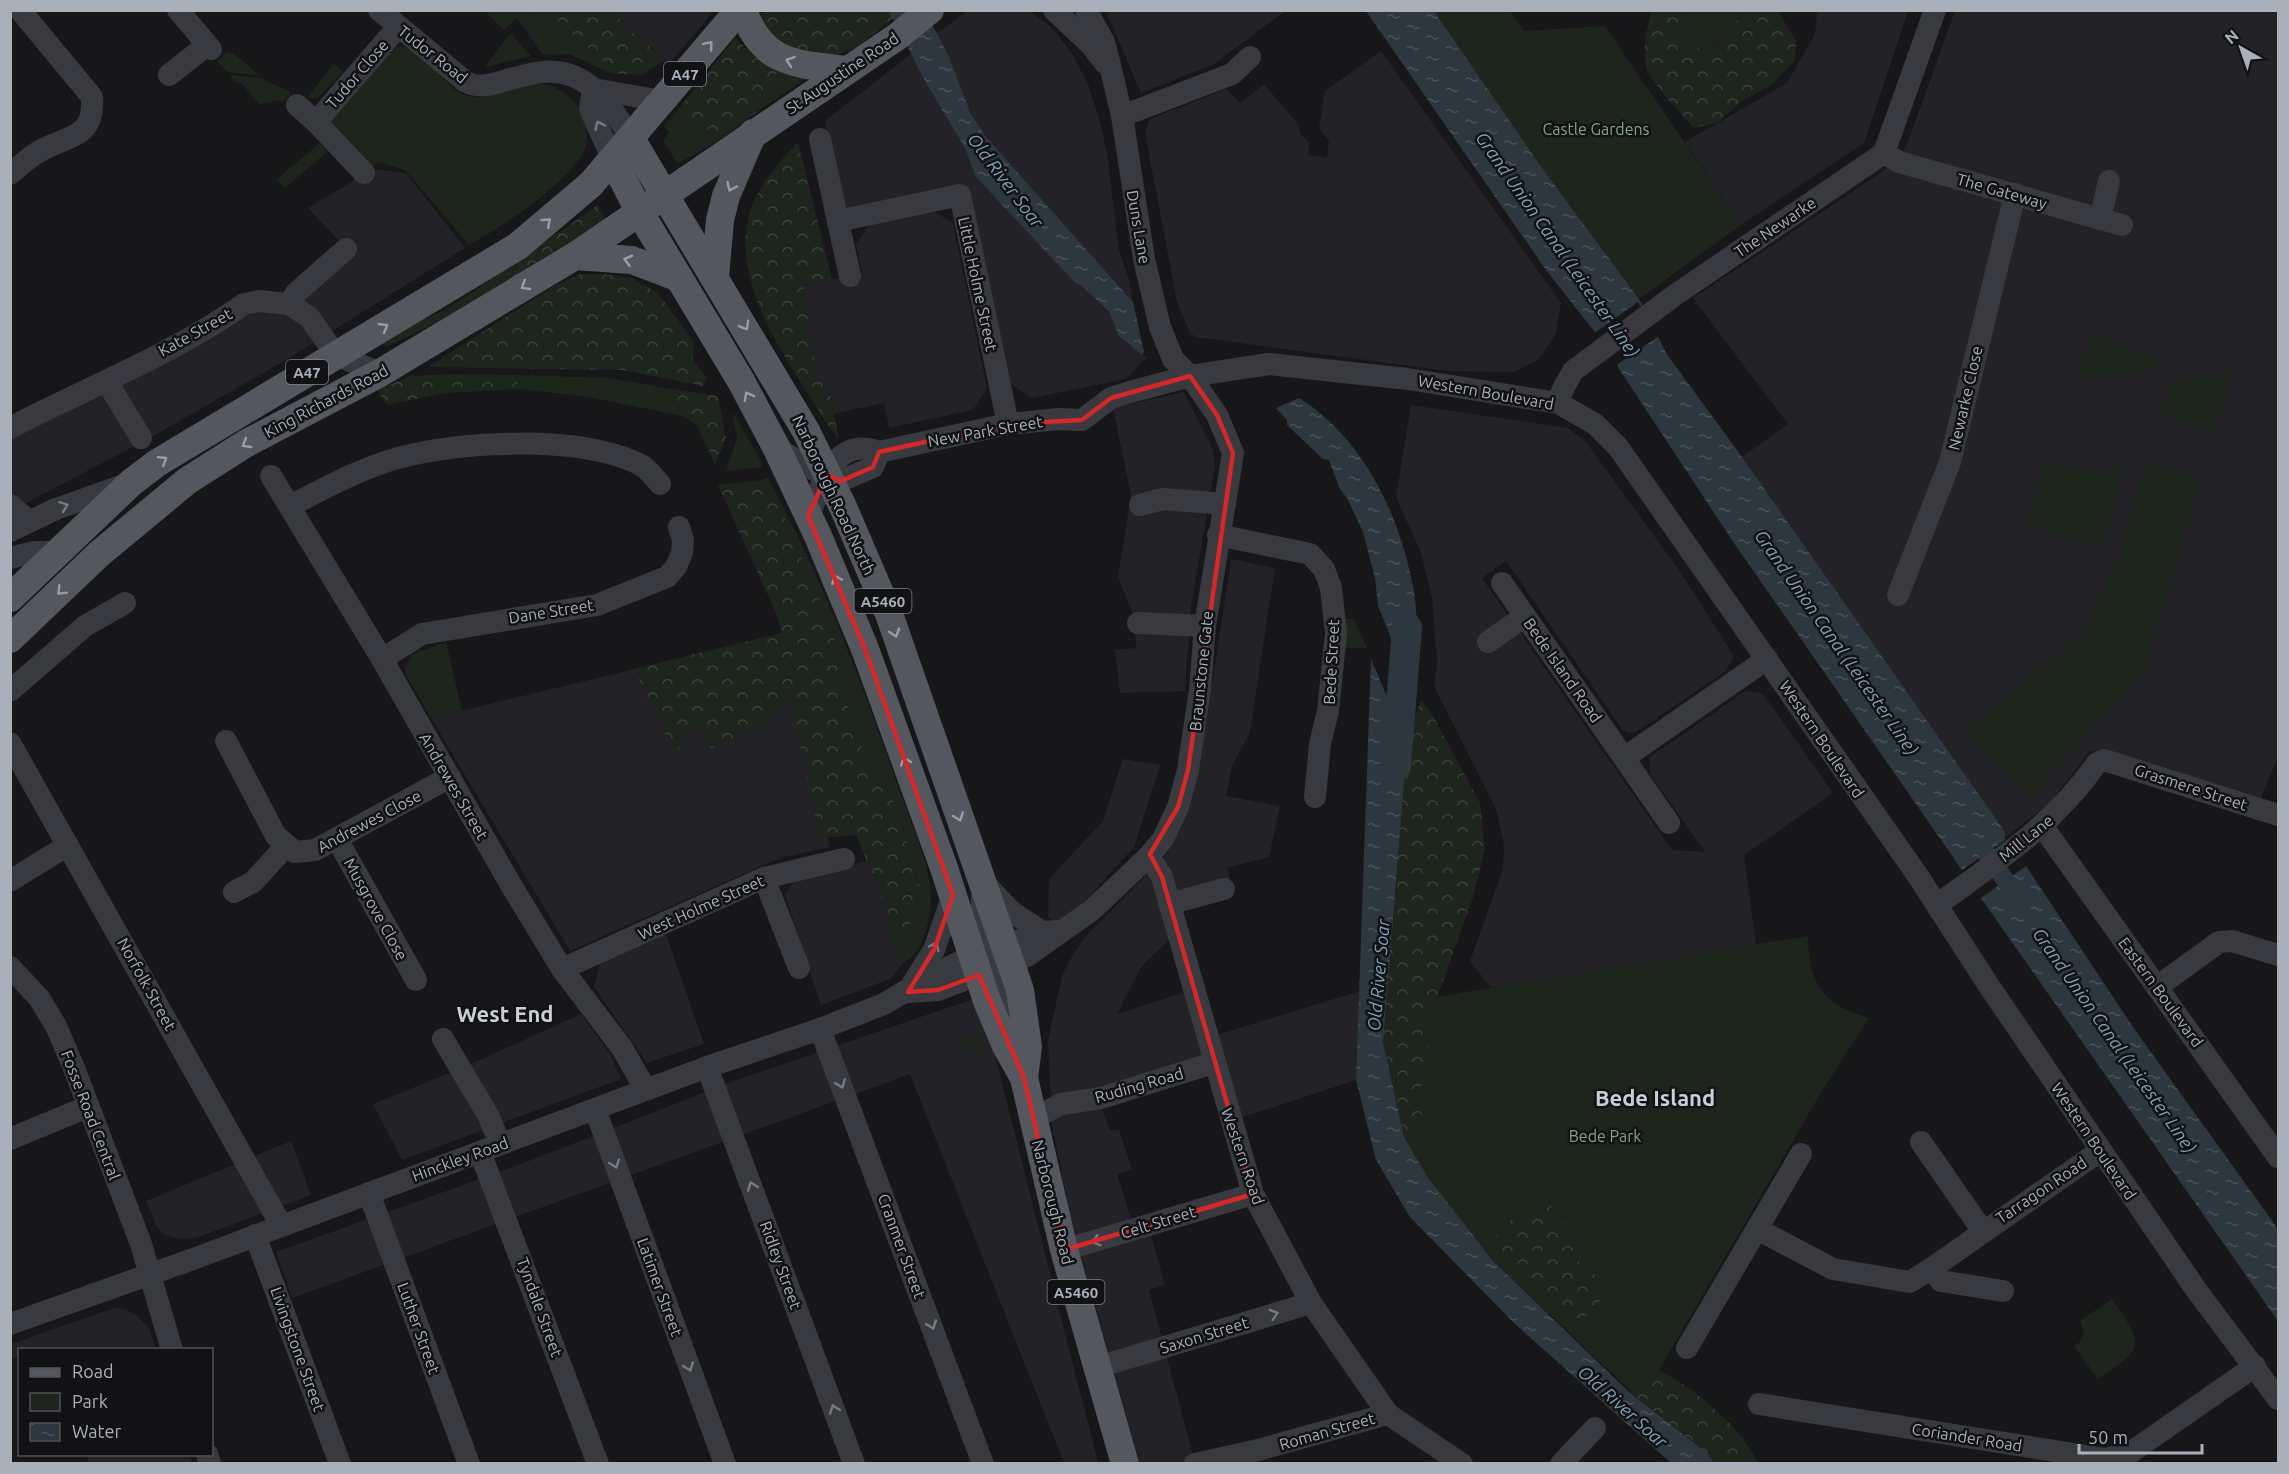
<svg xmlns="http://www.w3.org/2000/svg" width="2289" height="1474" font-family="Ubuntu,sans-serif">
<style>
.built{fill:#232327}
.green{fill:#1d251d}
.forest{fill:url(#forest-crowns)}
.water{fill:url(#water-ripples)}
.pier{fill:#17171a}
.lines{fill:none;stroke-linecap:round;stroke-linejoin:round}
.canal{stroke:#2c383e;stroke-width:18}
.river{stroke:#2c383e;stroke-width:30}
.minor{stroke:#383a3f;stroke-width:22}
.major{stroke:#54575e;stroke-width:28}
.oneway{stroke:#989ea8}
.oneway2{stroke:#767b83}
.marked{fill:none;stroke:#d62828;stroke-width:4.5;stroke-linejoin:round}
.labels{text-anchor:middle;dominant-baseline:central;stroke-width:5;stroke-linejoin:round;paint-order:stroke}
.shield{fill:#121215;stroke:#7c8188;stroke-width:1.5}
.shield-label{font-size:15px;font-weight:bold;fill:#a9b0ba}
.street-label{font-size:16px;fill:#a9b0ba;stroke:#121215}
.park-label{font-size:16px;fill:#80a67f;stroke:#121215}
.water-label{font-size:18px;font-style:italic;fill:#7ea2b7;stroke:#121215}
.district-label{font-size:22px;font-weight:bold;fill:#caced6;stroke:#121215}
</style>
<defs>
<pattern id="forest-crowns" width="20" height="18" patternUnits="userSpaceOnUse" patternTransform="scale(1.5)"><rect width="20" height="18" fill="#1d251d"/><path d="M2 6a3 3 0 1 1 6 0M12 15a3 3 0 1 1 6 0" fill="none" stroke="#3b423c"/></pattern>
<pattern id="water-ripples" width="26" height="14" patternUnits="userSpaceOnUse" patternTransform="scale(1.5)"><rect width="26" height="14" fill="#2c383e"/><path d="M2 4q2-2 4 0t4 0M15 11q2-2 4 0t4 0" fill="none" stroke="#485258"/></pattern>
</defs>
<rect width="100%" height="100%" fill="#17171a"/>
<g class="built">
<polygon points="611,11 714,11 669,64"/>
<polygon points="967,11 1030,11 1051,27 1071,52 1088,84 1099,118 1107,153 1119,250 1129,279 1133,302 986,137 970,112 936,34"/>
<polygon points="1106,11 1285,11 1214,64 1141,93"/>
<polygon points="1817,11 1908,11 1864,143 1741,225 1685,142 1787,83 1815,34"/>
<polygon points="1955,11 2278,11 2278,757 2258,805 2108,753 2090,751 2049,804 2006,837 1742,457 1788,424 1693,298 1883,171 1906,147"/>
<polygon points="1381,51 1561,303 1556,334 1538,360 1514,372 1447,371 1196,337 1190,333 1177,302 1145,133 1150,119 1226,89 1240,103 1264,84 1299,125 1300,134 1309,142 1308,155 1327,158 1329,141 1319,128 1325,91"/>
<polygon points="911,54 965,148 976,177 1075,283 1082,286 1109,313 1126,343 1147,357 1126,379 1032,398 1008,382 963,187 847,212 825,121"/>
<polygon points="373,169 406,173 465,248 284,361 148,439 11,511 11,428 273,302 341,243 308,208"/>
<polygon points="931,210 953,223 987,388 973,410 889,428 884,403 841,412 817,375 803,286 862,273 856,244 870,224"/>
<polygon points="1184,392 1213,450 1215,466 1191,607 1185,691 1120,693 1115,650 1136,648 1134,616 1118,577 1131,495 1113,408"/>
<polygon points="1411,405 1568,428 1586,442 1679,570 1734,656 1725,672 1636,732 1628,733 1622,729 1506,561 1482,578 1672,850 1705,852 1650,774 1650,757 1745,691 1760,693 1766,698 1833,793 1744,855 1756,945 1491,988 1470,961 1503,869 1504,845 1496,809 1434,686 1437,662 1432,598 1421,553 1396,497"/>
<polygon points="1231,559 1275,568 1250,732 1232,766 1226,796 1280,806 1269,857 1227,868 1230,879 1184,892 1177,932 1141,967 1117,1014 1192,990 1207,1038 1360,991 1356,1080 1231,1121 1214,1063 1100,1103 1110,1131 1119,1129 1132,1169 1117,1174 1134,1229 1148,1225 1165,1285 1149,1290 1195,1463 1140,1463 1072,1224 1052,1126 1048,1040 1063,973 1073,955 1085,937 1167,854 1184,816 1206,726"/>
<polygon points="781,634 830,847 780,858 570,951 431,718"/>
<polygon points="1123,759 1160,765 1134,847 1064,924 1057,924 1048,917 1049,879 1103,821"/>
<polygon points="867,861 900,943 904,962 890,979 821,1005 785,895 796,878"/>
<polygon points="665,931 704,1044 647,1063 594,987 601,959"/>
<polygon points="973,999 995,1055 1098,1463 1064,1463 910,1074 292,1298 276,1252 516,1166 734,1081"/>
<polygon points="581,1014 610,1054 621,1079 402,1160 373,1104 471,1064"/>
<polygon points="291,1141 311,1195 196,1238 180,1239 164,1235 157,1227 146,1201"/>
<polygon points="114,1308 125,1309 136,1315 149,1328 156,1349 20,1350 19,1356 11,1359 11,1344"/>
<polygon points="86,1455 190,1455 193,1463 89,1463"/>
</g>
<g class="green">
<polygon points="485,11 527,11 531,15 553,18 618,74 607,72 570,54 543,55 517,18 504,30"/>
<polygon points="1434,11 1510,11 1524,31 1605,26 1741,225 1639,299 1540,165"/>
<path d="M1689 11H1743C1727 36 1710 69 1681 33L1680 23Z"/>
<polygon points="511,34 531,56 485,67 508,36"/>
<path d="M398 47C424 44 443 89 467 96 489 102 523 79 548 85 563 89 572 98 581 109 585 115 585 120 586 127 586 134 588 142 585 149 570 182 501 228 469 245L405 170 378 162 368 170 329 126 330 114 390 51Z"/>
<polygon points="227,52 233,53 260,76 228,72 217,62"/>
<polygon points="334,64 343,71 317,99 307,98"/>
<polygon points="779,70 806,79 765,106 771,82"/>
<path d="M231 75 263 78C272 87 282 85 291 93L283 103 280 100 259 104 242 84 232 80Z"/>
<polygon points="677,111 722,138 678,164 663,141 669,133 664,126"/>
<polygon points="320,143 327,152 285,188 277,179"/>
<polygon points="493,278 502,291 386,347 382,343 407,327 448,308"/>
<polygon points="2098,335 2158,358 2157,370 2075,380 2088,340"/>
<polygon points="518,375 611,378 664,388 683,416 582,396 517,389"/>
<polygon points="2232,375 2214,433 2160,415 2168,382"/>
<polygon points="732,411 761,461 762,467 726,471 737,438"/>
<polygon points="2145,461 2202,477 2146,670 2032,796 1962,733 2084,632 2120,550"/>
<polygon points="2041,463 2108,473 2114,467 2123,470 2105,549 2025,525"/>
<path d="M768 478C822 577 862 683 899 789 912 825 933 869 931 907 929 924 921 956 904 962L898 959 883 920 889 916 900 943 907 937 919 886 899 811 854 734V719L839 687 834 633 761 480Z"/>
<polygon points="1335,619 1354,619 1367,648 1334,648"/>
<polygon points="446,642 462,711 431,718 406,675 405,668 413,654"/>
<path d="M1808 936C1808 982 1823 1006 1869 1018L1822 1091 1641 1401 1493 1261 1427 1176 1404 1137 1386 1005Z"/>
<polygon points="981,1032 984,1048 966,1053 961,1040"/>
<path d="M2112 1299C2144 1345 2146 1347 2098 1379L2074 1346 2080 1342 2084 1333 2080 1321Z"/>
</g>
<g class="forest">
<polygon points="515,11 611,11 664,60 642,75 618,74 553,18 531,15 517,18"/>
<polygon points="763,11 902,11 858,46 833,57 787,54 758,19"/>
<path d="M1652 11H1689L1680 23 1681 33C1710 70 1727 36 1743 11H1778L1796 41 1795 61 1771 85 1743 100 1717 123 1694 128C1682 114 1650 83 1646 66 1642 49 1647 26 1652 11Z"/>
<polygon points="735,38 755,57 779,70 771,82 765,106 722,138 677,111"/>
<path d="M798 142 832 280 803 286 817 375 841 412 834 414 839 439 827 424C790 362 731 291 749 214 756 188 780 161 798 142Z"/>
<polygon points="598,205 605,219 502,291 493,278"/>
<polygon points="581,274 601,274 632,278 658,293 694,342 693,360 707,378 703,386 623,370 428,367 556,285"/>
<polygon points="453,374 518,375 517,389 446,393 387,405 377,390 411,376"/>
<polygon points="664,388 718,396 726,438 715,465 697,425 683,416"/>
<polygon points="761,480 786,521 834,633 839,687 854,719 854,734 899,811 919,886 907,937 900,943 856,835 820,838 791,702 777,707 765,723 710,749 704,728 689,733 675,755 634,669 781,633 777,615 718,485"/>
<polygon points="1421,700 1433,716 1480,803 1485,849 1473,897 1438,995 1428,1011 1427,1028 1431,1033 1420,1091 1423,1135 1404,1137 1383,1042 1406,741"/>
<path d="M1552 1206 1569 1232 1576 1259 1604 1282 1602 1298 1585 1317 1565 1320 1506 1270 1490 1246C1508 1218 1519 1209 1552 1206Z"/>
<path d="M1653 1367C1691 1385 1741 1426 1758 1463H1714L1707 1454 1629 1391Z"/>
</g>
<g class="water">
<polygon points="889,11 925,11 949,57 970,112 986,137 1133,302 1144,352 1142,355 1119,336 1109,312 1082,286 1075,283 976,177 965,148 925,81"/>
<polygon points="1366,11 1434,11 1540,165 1639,299 1666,353 1742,457 2005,832 2005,840 1962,870 1734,543 1594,331 1546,270"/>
<path d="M1299 398C1360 436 1396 507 1411 577 1420 615 1417 657 1415 696L1378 606 1375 578 1363 532 1348 500 1339 487 1329 460 1323 459 1287 425V420L1276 408Z"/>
<polygon points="1371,658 1407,744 1383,1042 1404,1137 1427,1176 1493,1261 1629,1392 1708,1454 1714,1463 1671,1463 1515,1324 1410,1217 1376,1160 1356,1080"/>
<polygon points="2026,866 2135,1030 2278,1229 2278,1321 1981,898"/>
</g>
<g class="pier">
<polygon points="1638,302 1660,335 1614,367 1593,334"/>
<polygon points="1370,656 1374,657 1409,740 1406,741"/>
</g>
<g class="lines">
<polyline class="canal" points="1987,854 2019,900"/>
<polyline class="river" points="1396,766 1407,628"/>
<g class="minor">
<polyline points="178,10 211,49"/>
<path d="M379 10 466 82C480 89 492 84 507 80 523 76 541 70 557 72 593 76 615 111 631 139"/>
<polyline points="1054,10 1091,45 1105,63"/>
<polyline points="169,75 207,45"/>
<polyline points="593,89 590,109 613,160"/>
<polyline points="593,89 662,101"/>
<polyline points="297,105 316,122"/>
<polyline points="1122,116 1232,74 1250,57"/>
<polyline points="820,139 850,276"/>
<polyline points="1884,153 1899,162 2122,225"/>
<polyline points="364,173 316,122 398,27"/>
<path d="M10 174C20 166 29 157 40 151 69 135 95 138 92 97L20 10"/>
<polyline points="2100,219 2109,181"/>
<polyline points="838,221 960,195 1008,424"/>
<polyline points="289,304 309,317 336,355 380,373"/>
<polyline points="107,382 141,438"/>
<polyline points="1558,403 1563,389 1573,371 1675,295 1884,153 1935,10"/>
<path d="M10 428C88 387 172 355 244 304L259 301 289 304 296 293 346 249"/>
<polyline points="776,447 805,466 841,481 873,467 879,452"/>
<polyline points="271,476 382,659 511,885 562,969 622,1048 646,1090"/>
<polyline points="10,505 29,521"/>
<polyline points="1140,505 1163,499 1225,504"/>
<path d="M290 506C325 488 359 469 398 458 462 441 575 435 637 463 647 467 653 476 660 484"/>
<path d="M808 516C823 486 833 435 879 452L1008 424 1058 419 1082 420 1111 398 1130 392 1190 376 1269 364 1408 379 1558 403 1595 424 1618 447 1918 876 1989 986 2197 1291 2278 1399"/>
<polyline points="10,531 56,509 129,483"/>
<polyline points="1218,535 1310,554 1324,569 1331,588 1336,633 1328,711 1320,744 1315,797"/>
<polyline points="10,558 34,552 58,552"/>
<polyline points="1502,583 1624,758"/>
<polyline points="1898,595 1950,462 2015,194"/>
<polyline points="1138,623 1205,626"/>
<polyline points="1488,642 1525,616"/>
<polyline points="382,659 422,634 597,605 667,577 676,567 682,553 683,540 679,527"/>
<polyline points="10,691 85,626 125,603"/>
<polyline points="226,741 276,836 295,852 315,850 450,777"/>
<polyline points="10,743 281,1225"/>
<polyline points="1669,823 1624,758 1767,659"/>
<polyline points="2043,827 2278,1157"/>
<polyline points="337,839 416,980"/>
<polyline points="1149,856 1162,877 1253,1194 1311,1303 1388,1414 1462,1464"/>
<polyline points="764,878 799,968"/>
<polyline points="10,881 68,845"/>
<polyline points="985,884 1012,912 1042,932"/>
<polyline points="234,892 253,882 285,847"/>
<polyline points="1169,904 1224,889"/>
<path d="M1937 905C1997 861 2053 826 2097 763L2104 760 2278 815"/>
<path d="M1001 955C992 980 1007 1005 1001 1031"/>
<polyline points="10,967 39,998 56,1026 74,1068 141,1244 172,1350"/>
<path d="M982 967C992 942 977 917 983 890"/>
<polyline points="562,969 764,878 844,859"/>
<polyline points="913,983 934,950 953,895"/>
<polyline points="2157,987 2219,942 2232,941 2278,955"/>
<polyline points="908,992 938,990 1027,956 1092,910 1149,856 1163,839 1178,807 1188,770 1200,690 1205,626 1233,453 1217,415 1190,376 1173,359 1160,327 1144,259 1122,116 1109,61 1104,42 1086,10"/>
<polyline points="820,1029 983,1464"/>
<polyline points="443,1039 489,1117 500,1144"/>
<polyline points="707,1067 854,1464"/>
<polyline points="595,1109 725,1464"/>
<polyline points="1032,1119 1061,1104 1101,1098 1213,1063"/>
<polyline points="10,1139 87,1107"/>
<polyline points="1921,1142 1982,1230"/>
<polyline points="480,1152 598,1464"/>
<polyline points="369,1193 469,1464"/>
<polyline points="1757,1229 1833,1269 1910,1282 1932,1268 1941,1281 2003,1291"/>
<polyline points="255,1235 340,1464"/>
<polyline points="1064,1250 1253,1194"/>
<polyline points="1932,1268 2100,1151"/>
<polyline points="10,1324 196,1258 707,1067 820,1029 884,1004 932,975 962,961 1042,932 1056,931"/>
<polyline points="1687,1348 1801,1154"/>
<polyline points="1098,1367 1311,1303"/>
<polyline points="1759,1404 2105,1459 2130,1453 2255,1366"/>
<polyline points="207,1454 210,1464"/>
<polyline points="1195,1464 1258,1450 1388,1414"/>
<polyline points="1561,1464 1595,1428"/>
</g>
<g class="major">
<path d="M743 10C762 65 797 64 847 70"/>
<polyline points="631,139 806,431 843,507 889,614 1020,990 1028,1047 1024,1078"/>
<polyline points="613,160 640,213 741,381 776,447 818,536 865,649 944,868 987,1001 1006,1046 1024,1078 1064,1250 1125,1464"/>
<polyline points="575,256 632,260 679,278"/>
<polyline points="715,276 720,220 726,196 753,133"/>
<polyline points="10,598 132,482 157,463 518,246 591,184 739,10"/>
<polyline points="10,639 99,554 187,481 245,444 380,373 575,256 898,36 930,10"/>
</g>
</g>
<defs><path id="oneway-chevron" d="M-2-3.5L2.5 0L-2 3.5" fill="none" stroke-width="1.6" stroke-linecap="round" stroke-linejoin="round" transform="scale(1.5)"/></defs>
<g class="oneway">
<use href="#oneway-chevron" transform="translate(709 45) rotate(-50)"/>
<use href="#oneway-chevron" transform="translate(790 61) rotate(-161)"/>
<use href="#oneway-chevron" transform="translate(731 187) rotate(115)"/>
<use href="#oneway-chevron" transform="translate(547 222) rotate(-41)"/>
<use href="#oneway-chevron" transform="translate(628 260) rotate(-165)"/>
<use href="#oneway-chevron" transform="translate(525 286) rotate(149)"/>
<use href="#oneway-chevron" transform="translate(745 326) rotate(60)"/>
<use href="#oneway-chevron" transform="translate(384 327) rotate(-30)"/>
<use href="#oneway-chevron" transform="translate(748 396) rotate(-118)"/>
<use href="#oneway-chevron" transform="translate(246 444) rotate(150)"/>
<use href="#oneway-chevron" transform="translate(163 460) rotate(-32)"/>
<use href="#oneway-chevron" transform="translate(836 579) rotate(-113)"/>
<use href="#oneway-chevron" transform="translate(61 591) rotate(135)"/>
<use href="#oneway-chevron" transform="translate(895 633) rotate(72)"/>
<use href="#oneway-chevron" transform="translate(905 761) rotate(-110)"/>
<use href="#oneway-chevron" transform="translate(959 817) rotate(69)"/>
</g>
<g class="oneway2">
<use href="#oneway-chevron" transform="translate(599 125) rotate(-115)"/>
<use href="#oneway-chevron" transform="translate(64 506) rotate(-21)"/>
<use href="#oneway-chevron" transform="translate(935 946) rotate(-65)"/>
<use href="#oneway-chevron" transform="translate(841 1084) rotate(69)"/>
<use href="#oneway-chevron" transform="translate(615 1164) rotate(70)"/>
<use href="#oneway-chevron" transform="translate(752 1186) rotate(-110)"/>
<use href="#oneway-chevron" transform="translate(1096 1241) rotate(164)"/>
<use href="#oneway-chevron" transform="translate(1274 1314) rotate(-17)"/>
<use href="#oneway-chevron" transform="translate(932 1325) rotate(70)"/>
<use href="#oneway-chevron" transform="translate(689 1367) rotate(70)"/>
<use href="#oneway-chevron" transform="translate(834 1409) rotate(-110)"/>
</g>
<path class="marked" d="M1190 376 1217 415 1233 453 1188 770 1178 807 1150 854 1162 877 1253 1194 1064 1250 1024 1078 979 975 938 990 908 992 934 950 953 895 865 649 808 516 827 474 841 481 873 467 879 452 1008 424 1082 420 1111 398Z"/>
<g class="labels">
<g class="shield">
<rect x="664" y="62" width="42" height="24" rx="4.5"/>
<rect x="286" y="360" width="42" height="24" rx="4.5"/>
<rect x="854.5" y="589" width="57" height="24" rx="4.5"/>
<rect x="1047.5" y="1280" width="57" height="24" rx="4.5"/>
</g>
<g class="shield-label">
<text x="685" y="74">A47</text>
<text x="307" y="372">A47</text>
<text x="883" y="601">A5460</text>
<text x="1076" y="1292">A5460</text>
</g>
<g class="street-label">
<text transform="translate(433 54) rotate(38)">Tudor Road</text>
<text transform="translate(842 73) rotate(-34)">St Augustine Road</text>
<text transform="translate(357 74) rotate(-49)">Tudor Close</text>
<text transform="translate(2002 191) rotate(16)">The Gateway</text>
<text transform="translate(1139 227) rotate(80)">Duns Lane</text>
<text transform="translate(1775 227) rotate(-34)">The Newarke</text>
<text transform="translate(978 284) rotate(78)">Little Holme Street</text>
<text transform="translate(195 332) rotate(-29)">Kate Street</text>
<text transform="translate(1486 392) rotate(10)">Western Boulevard</text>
<text transform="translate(1965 398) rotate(-77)">Newarke Close</text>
<text transform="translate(326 401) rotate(-28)">King Richards Road</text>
<text transform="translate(985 431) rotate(-10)">New Park Street</text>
<text transform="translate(834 495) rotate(65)">Narborough Road North</text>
<text transform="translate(551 611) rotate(-9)">Dane Street</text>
<text transform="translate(1331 662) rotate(-87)">Bede Street</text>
<text transform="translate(1563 670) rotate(55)">Bede Island Road</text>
<text transform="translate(1201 671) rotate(-84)">Braunstone Gate</text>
<text transform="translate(1822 739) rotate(56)">Western Boulevard</text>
<text transform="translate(454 786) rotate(60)">Andrewes Street</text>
<text transform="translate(2191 787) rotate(18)">Grasmere Street</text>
<text transform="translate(369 821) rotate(-28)">Andrewes Close</text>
<text transform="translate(2026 838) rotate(-39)">Mill Lane</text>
<text transform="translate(701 907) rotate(-24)">West Holme Street</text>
<text transform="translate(376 909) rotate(61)">Musgrove Close</text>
<text transform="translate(147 984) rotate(61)">Norfolk Street</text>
<text transform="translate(2161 992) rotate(54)">Eastern Boulevard</text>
<text transform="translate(1139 1085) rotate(-16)">Ruding Road</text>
<text transform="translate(91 1115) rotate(69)">Fosse Road Central</text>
<text transform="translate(2094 1141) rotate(56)">Western Boulevard</text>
<text transform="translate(1243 1156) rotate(71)">Western Road</text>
<text transform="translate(460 1159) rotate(-20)">Hinckley Road</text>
<text transform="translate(2041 1190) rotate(-34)">Tarragon Road</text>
<text transform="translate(1053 1202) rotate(76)">Narborough Road</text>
<text transform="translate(1158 1222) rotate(-17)">Celt Street</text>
<text transform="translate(902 1246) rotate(70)">Cranmer Street</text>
<text transform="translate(781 1265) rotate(70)">Ridley Street</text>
<text transform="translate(660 1287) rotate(70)">Latimer Street</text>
<text transform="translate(540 1307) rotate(70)">Tyndale Street</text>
<text transform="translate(419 1328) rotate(70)">Luther Street</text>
<text transform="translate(1204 1335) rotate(-17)">Saxon Street</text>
<text transform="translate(298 1349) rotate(70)">Livingstone Street</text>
<text transform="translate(1327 1431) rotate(-16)">Roman Street</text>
<text transform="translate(1967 1437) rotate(9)">Coriander Road</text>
</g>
<g class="park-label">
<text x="1596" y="129">Castle Gardens</text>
<text x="1605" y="1136">Bede Park</text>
</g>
<g class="water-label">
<text transform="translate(1006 180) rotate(53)">Old River Soar</text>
<text transform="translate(1558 244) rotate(55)">Grand Union Canal (Leicester Line)</text>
<text transform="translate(1837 642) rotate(55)">Grand Union Canal (Leicester Line)</text>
<text transform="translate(1378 975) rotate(-85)">Old River Soar</text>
<text transform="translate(2115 1040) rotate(55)">Grand Union Canal (Leicester Line)</text>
<text transform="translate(1623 1406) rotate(42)">Old River Soar</text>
</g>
<g class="district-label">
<text x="505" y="1013">West End</text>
<text x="1655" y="1097">Bede Island</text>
</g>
</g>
<rect width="2289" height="1474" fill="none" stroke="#a9b0ba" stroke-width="24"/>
<rect x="18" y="1348" width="195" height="108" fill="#121215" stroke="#4e5157" stroke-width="1.5"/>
<rect x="30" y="1368" width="30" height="9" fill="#54575e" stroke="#4e5157" stroke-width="1.5"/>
<text x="72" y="1378" font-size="18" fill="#a9b0ba">Road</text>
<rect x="30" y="1393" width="30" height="18" fill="#1d251d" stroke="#4e5157" stroke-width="1.5"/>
<text x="72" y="1408" font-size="18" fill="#a9b0ba">Park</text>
<rect x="30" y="1423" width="30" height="18" fill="url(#water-ripples)" stroke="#4e5157" stroke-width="1.5"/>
<text x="72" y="1438" font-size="18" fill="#a9b0ba">Water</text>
<g transform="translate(2241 48) rotate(320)" stroke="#121215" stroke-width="4.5" paint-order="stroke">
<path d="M0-4.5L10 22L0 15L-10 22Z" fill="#a9b0ba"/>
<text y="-9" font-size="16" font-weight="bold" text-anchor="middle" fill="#a9b0ba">N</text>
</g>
<path d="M2079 1444v9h123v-9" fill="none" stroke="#a9b0ba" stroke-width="3"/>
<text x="2088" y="1444" font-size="18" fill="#a9b0ba" stroke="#121215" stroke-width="4.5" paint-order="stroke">50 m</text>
</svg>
